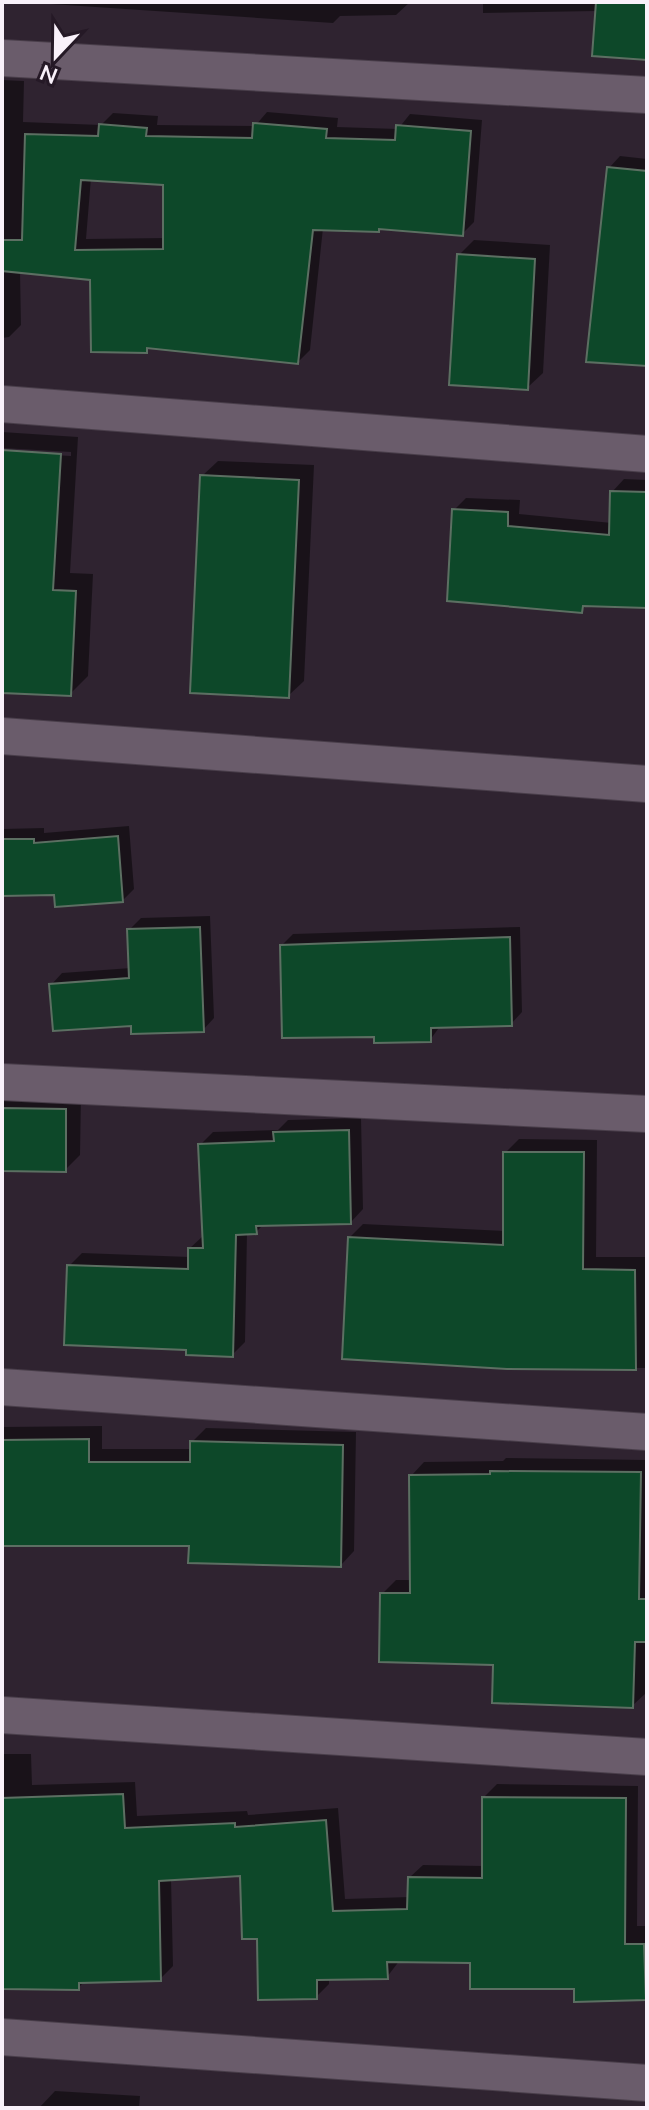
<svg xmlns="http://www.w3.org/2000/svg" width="649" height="2110" font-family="Mulish,sans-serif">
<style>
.shadow{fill:#0007;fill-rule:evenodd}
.building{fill:#0d4829;stroke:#5c6f62;stroke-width:2;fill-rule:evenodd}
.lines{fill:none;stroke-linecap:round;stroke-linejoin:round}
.minor-casing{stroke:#493e4a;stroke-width:38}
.minor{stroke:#6a5c6b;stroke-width:36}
</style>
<rect width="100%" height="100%" fill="#2f2330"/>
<g class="shadow">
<polygon points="21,2 410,2 396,15 340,16 333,23"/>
<polygon points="483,2 647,2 647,58 597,11 483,13"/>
<path d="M2 80 24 81 23 122 101 125 113 113 158 116 157 125 255 126 267 112 338 118 337 127 398 129 410 114 482 120 474 222 462 234 381 227 323 228 310 350 298 362 151 346 147 351 92 278 20 271 21 325 9 337 2 338ZM91 178 165 183V238L86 239Z"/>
<polygon points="620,156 647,159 647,364 609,168"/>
<polygon points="474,240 550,245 543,373 527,388 459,255"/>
<polygon points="2,432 78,437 70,573 93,574 88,676 70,694 2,691 2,452 71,456 71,452 2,448"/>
<polygon points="218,461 314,465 304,681 288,696 202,476"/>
<polygon points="624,479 647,480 647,606 588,604 581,611 454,510 466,498 520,500 519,514 612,523 612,492"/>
<polygon points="129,826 134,889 123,900 56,893 2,894 2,829 44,828 44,833"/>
<polygon points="210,916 214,1018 203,1030 133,1023 51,985 62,973 131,968 129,930 141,918"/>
<polygon points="520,927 522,1012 511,1024 441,1025 430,1040 376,1035 282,945 293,934"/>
<polygon points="2,1093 81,1095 80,1155 65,1170 2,1169"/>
<polygon points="361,1118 363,1209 351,1222 264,1224 256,1232 247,1233 245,1342 232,1355 188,1348 69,1266 82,1253 190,1257 190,1248 203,1236 200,1145 213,1132 278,1130 288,1120"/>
<polygon points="519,1139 597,1140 596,1257 647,1257 647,1368 508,1367 350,1237 363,1224 505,1231 505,1153"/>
<polygon points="102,1426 102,1449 192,1449 192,1442 206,1428 356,1432 354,1551 341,1565 191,1544 2,1545 2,1427"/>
<polygon points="506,1458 647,1460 646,1693 632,1706 495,1664 382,1594 396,1580 412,1580 411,1476 424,1462 503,1461"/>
<polygon points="2,1754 31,1754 32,1785 135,1782 137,1816 247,1811 248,1815 338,1808 345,1899 409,1897 410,1877 423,1865 484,1866 484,1797 497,1784 638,1786 637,1926 647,1926 647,1998 576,2000 576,1987 472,1961 400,1960 387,1977 329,1978 329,1984 316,1997 259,1937 242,1874 171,1878 173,1966 160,1979 85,1981 78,1988 2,1987"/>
<polygon points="55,2091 140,2096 139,2108 39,2108"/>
</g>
<g class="building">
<polygon points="596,2 647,2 647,60 592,56"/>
<path d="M253 123 327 129 326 138 395 140 396 125 471 131 463 236 379 229V232L313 230 298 364 147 348V353L91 352 90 280 2 271V240H22L25 134 98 136 99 124 147 128 146 136 252 138ZM81 180 163 185V249L75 250Z"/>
<polygon points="607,167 647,171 647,366 586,362"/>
<polygon points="457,254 535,259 528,390 449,385"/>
<polygon points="2,450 61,454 53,590 76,591 71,696 2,693"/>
<polygon points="200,475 299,480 289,698 190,693"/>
<polygon points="610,491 647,492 647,608 583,606 582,613 447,601 452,509 508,512 508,526 609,535"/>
<polygon points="118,836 123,902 55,907 54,895 2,896 2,839 34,839 34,843"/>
<polygon points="200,927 204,1032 131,1034 131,1026 53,1031 49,984 129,978 127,929"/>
<polygon points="510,937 512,1026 431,1028 431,1042 374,1043 374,1037 282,1038 280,945"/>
<polygon points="2,1108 66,1109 66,1172 2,1171"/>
<polygon points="349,1130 351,1224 256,1226 257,1234 236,1235 233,1357 186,1355 186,1350 64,1345 67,1265 188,1269 188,1248 203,1248 198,1144 274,1141 273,1132"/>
<polygon points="503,1152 584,1152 583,1269 635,1270 636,1370 507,1369 342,1359 348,1237 503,1245"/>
<polygon points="89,1439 89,1462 190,1462 190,1441 343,1445 341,1567 188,1563 189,1546 2,1546 2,1440"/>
<polygon points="490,1471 641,1472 639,1599 647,1599 647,1642 635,1642 633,1708 492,1703 493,1665 379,1662 380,1593 410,1593 409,1475 490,1474"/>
<polygon points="123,1794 125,1828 235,1823 235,1827 326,1820 333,1911 407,1909 408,1877 482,1878 482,1797 626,1798 625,1944 644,1944 646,2000 574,2002 574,1989 470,1989 470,1963 387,1962 388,1979 317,1980 317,1999 258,2000 257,1939 242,1939 240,1876 159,1881 161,1981 79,1983 79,1990 2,1989 2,1798"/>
</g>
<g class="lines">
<g class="minor-casing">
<g id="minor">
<polyline points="2,58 647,95"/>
<polyline points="2,404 647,454"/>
<polyline points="2,736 647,784"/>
<polyline points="2,1082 647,1114"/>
<polyline points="2,1387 647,1432"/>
<polyline points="2,1715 647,1757"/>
<polyline points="2,2037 647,2083"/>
</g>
</g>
<use href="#minor" class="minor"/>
</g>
<rect width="649" height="2110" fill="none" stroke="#f9f1fa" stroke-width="8"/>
<g transform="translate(56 56) rotate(202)" stroke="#251926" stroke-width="6" paint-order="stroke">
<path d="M0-6L14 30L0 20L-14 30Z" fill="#f9f1fa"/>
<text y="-12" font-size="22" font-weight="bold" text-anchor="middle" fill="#f9f1fa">N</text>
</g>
</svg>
